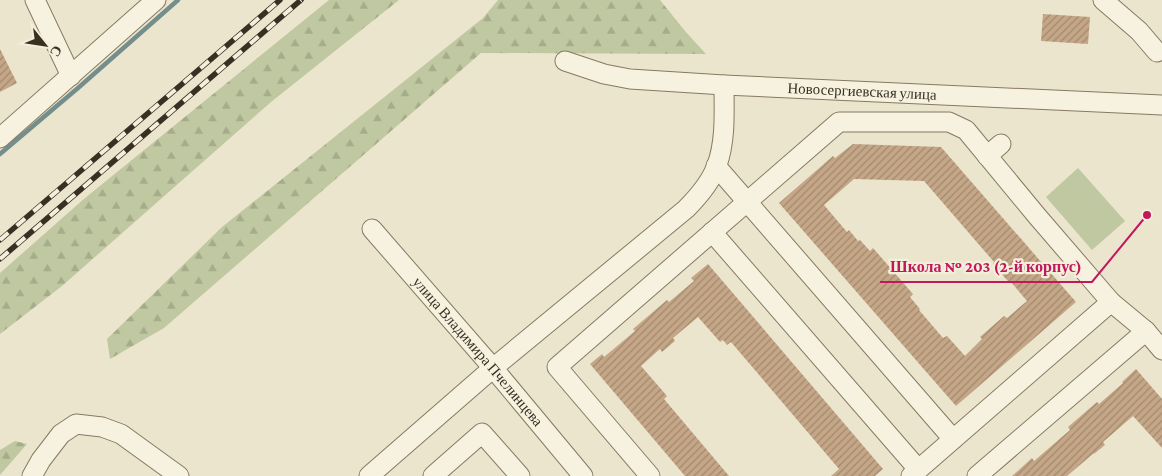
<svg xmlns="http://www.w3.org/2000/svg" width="1162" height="476" font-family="'Crimson Pro',serif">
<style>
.forest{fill:url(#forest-firs)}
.garden{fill:#c0c8a1}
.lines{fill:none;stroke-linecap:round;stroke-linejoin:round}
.stream{stroke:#738e8b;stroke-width:4.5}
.building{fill:url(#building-hatch);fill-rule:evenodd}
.minor-casing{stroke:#877962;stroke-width:21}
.minor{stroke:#f6f2df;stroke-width:19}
.rail-casing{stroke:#393023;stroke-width:5.5}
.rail{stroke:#f3efdb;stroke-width:4;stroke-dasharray:11;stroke-linecap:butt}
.labels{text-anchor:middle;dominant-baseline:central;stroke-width:4.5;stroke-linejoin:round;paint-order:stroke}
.street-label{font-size:15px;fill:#393023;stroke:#f3efdb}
.leader{fill:none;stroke:#c2185b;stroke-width:2}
.callout-dot{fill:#c2185b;stroke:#f3efdb;stroke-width:2}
.callout-label{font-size:16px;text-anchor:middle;font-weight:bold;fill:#c2185b;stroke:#f3efdb;stroke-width:4.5;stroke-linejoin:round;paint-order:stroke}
</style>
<defs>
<pattern id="forest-firs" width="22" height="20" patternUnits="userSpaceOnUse" patternTransform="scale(1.25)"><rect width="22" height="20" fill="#c0c8a1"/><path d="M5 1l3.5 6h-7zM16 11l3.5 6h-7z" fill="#a6ac8a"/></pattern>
<pattern id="building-hatch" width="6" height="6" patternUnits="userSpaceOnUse" patternTransform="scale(1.25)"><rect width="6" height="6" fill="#c5a787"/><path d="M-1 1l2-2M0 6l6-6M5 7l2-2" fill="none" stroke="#a1886e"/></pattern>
</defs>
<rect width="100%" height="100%" fill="#ebe5cd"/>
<g class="forest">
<polygon points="329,0 399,0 271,102 62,286 0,334 0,273 85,198"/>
<polygon points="498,0 660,0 685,31 706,54 481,53 164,328 110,359 107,339 222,227 483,18"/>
<polygon points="15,441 27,444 0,475 0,450"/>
</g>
<polygon class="garden" points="1078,168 1125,221 1092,250 1046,197"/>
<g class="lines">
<polyline class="stream" points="0,154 78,88 178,0"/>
</g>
<g class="building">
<polygon points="1043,14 1090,17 1088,44 1041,41"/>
<polygon points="0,49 17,83 0,92"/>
<path d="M853 144 941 147 1076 302 956 406 779 203 833 156 835 158ZM854 179 924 181 994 262 993 264 1006 279 1010 283 1011 282 1027 301 1007 318 1004 316 980 337 982 339 965 356 947 336 943 338 919 310 920 309 910 297 913 294 873 248 870 251 860 240 858 241 849 230 847 232 824 205Z"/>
<polygon points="708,264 883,469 875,476 831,476 839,469 731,342 727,345 723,340 720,342 698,317 673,338 675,341 662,352 660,349 641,366 667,396 664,399 729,476 685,476 590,364 602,354 604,357 635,331 633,329 667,300 669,302 694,281 691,278"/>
<polygon points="1136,369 1162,399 1162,448 1133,416 1103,442 1105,445 1094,454 1094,453 1067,476 1012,476 1032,458 1034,461 1070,430 1068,427 1097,402 1099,404 1123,383 1122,382"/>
</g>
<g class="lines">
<g class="minor-casing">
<g id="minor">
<polyline points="35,0 71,76"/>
<polyline points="1103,0 1139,31 1157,52"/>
<path id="s1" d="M565 61 604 74 630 79 724 85 1162 105"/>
<polyline points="0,138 156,0"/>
<polyline points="987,156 1001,144"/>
<polyline points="716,166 953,439"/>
<path id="s2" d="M372 229 493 368 583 476"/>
<polyline points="712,232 918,469"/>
<polyline points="1146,331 1162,350"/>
<polyline points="32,476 41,460 61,434 76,424 102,427 121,434 179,476"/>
<path d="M369 476 493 368 686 209C698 197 711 182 717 165 726 140 724 111 724 85"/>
<polyline points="433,476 482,433 520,476"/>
<polyline points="650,476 557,367 839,122 949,122 966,130 1037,216 1111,302 1146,331 977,476"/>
<polyline points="911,476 1111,302"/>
</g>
</g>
<use href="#minor" class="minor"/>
<g class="rail-casing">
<g id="rail">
<polyline points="0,240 280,0"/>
<polyline points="0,259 301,0"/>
</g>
</g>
<use href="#rail" class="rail"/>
</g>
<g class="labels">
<g class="street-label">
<text stroke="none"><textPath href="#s1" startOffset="300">Новосергиевская улица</textPath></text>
<text stroke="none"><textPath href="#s2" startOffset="162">улица Владимира Пчелинцева</textPath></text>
</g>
</g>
<path class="leader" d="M1147 215L1092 282H880"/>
<circle class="callout-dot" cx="1147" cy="215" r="5"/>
<g class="callout-label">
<text x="986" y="272">Школа № 203 (2-й корпус)</text>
</g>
<g transform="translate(45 45) rotate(120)" stroke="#f3efdb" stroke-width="4" paint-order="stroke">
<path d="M0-4L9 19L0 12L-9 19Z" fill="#393023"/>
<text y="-8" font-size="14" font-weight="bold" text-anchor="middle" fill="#393023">С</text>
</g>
</svg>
